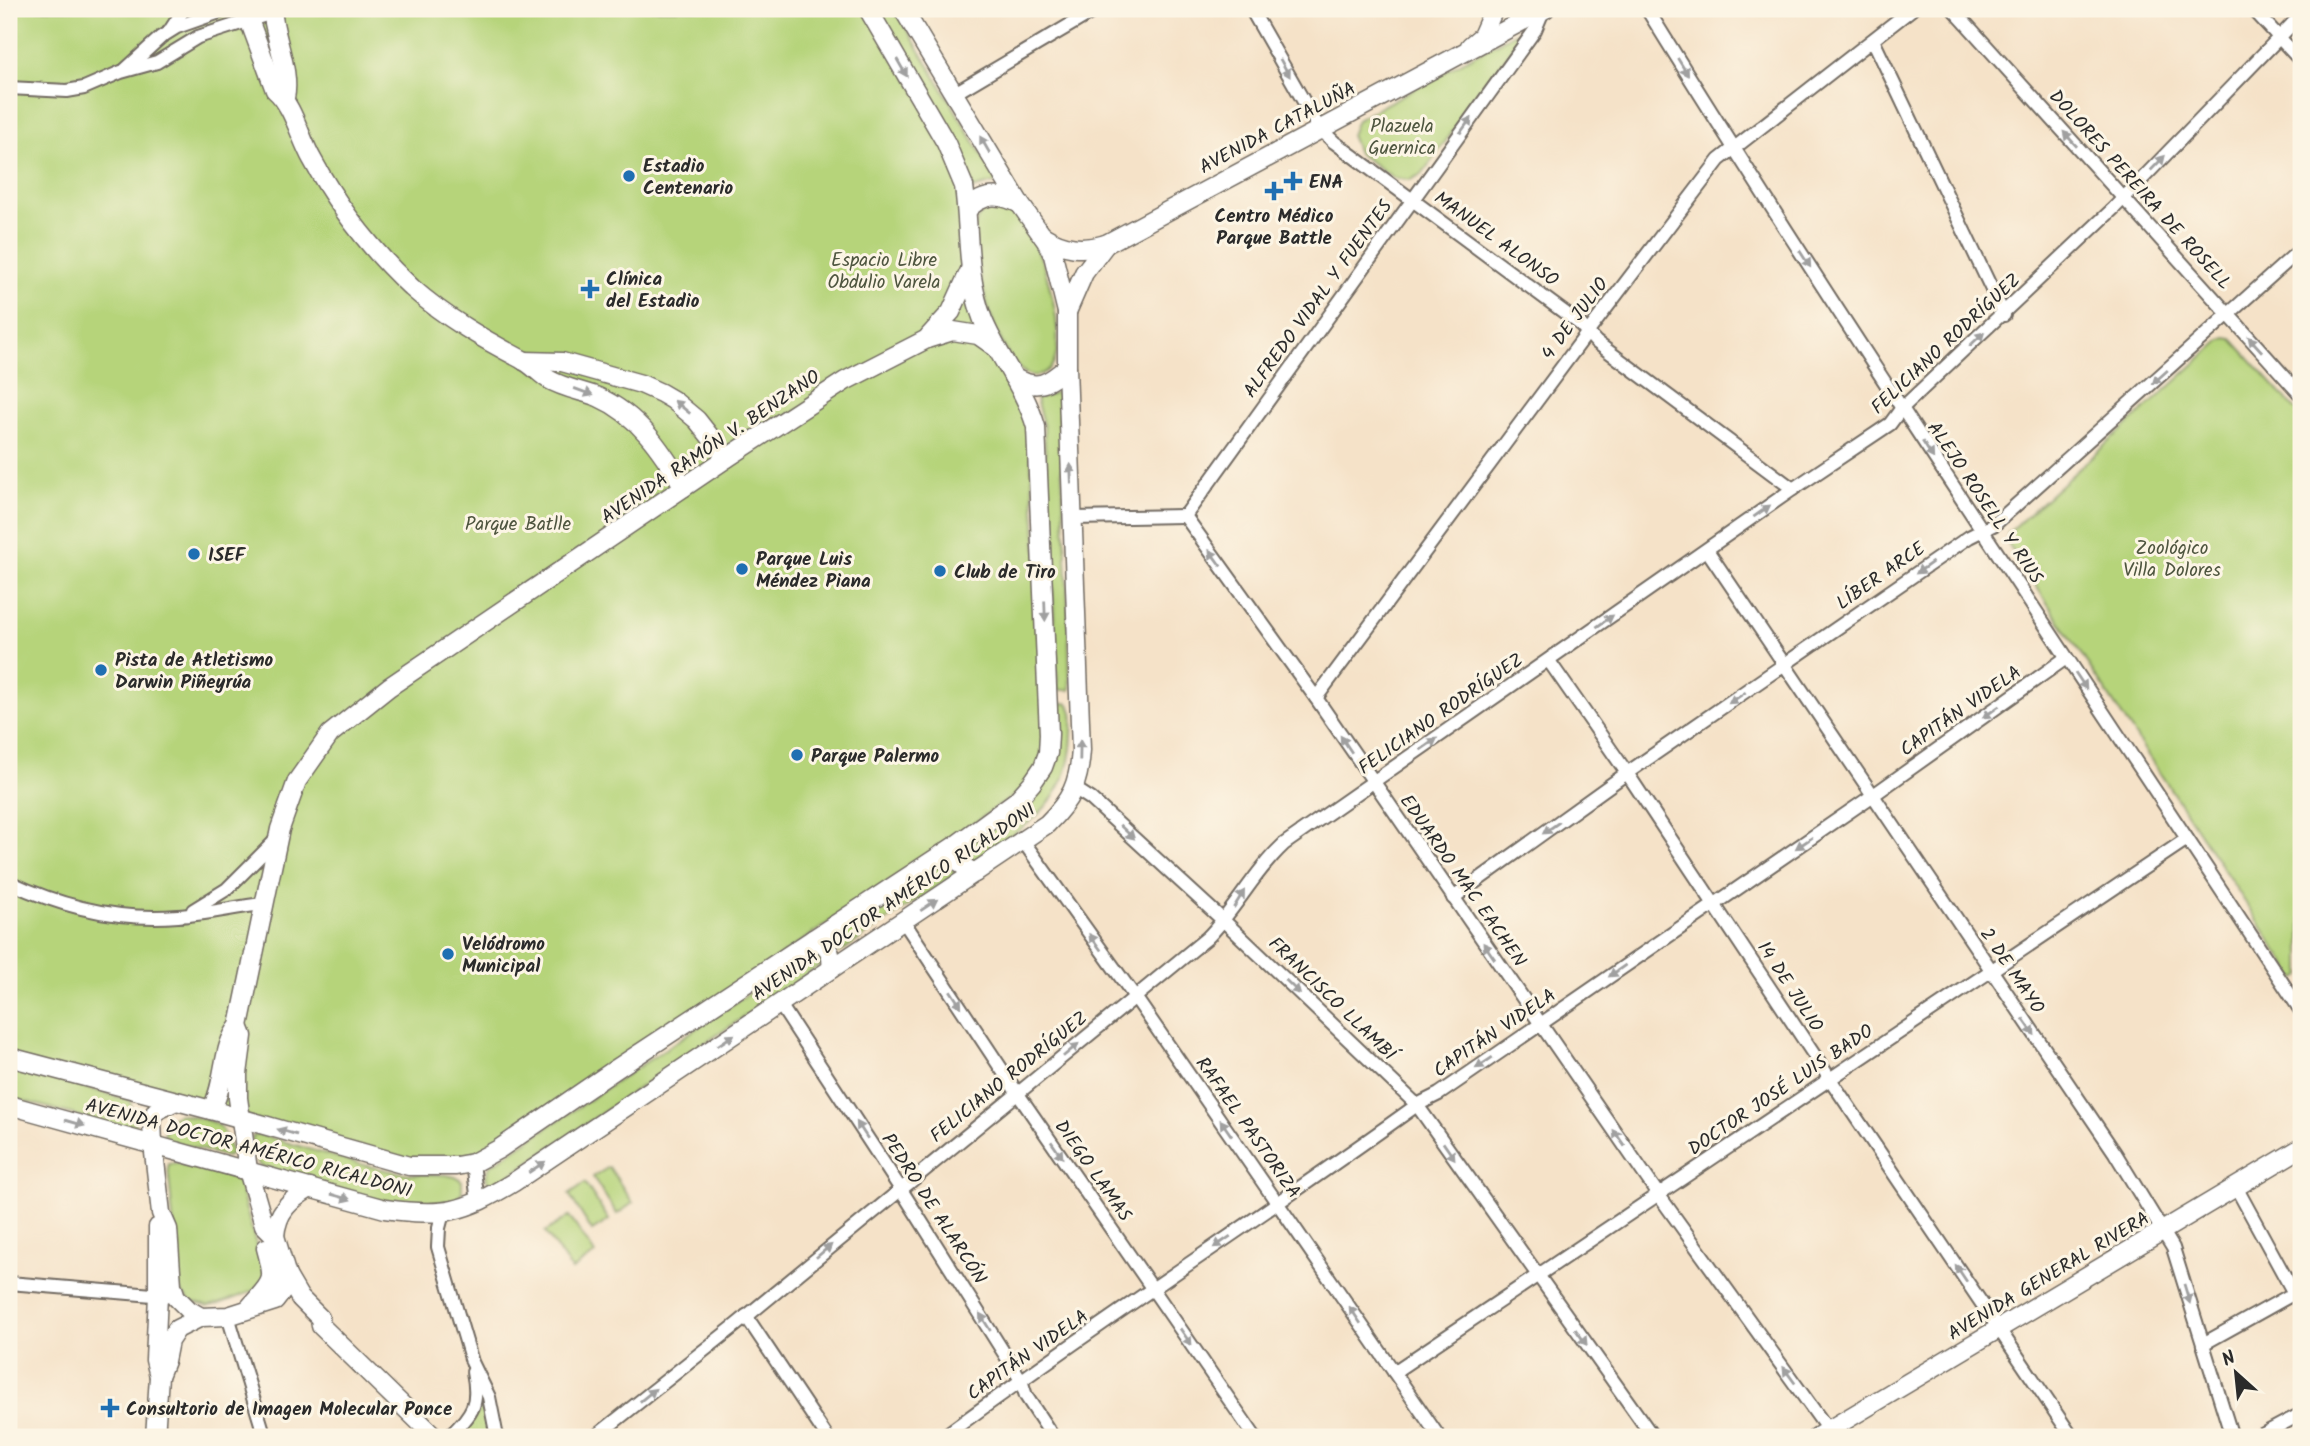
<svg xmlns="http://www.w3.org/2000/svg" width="2310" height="1446" viewBox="0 0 2310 1446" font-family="Kalam,sans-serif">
	<rect width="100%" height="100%" fill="#fcf5e5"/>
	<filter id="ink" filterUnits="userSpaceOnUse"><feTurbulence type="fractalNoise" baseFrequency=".0143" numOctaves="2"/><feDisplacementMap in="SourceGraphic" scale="14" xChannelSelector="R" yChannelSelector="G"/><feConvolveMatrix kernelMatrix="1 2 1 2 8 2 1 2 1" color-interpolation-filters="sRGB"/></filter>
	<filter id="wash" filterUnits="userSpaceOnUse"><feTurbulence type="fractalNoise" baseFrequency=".00686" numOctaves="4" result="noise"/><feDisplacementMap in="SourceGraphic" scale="28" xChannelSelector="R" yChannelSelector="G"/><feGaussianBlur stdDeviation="1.57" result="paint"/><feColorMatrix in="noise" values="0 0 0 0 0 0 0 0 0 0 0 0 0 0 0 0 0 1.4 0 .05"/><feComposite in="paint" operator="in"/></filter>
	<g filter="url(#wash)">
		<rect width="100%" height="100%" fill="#f5e2c8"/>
		<g fill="#b6d47a" stroke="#708052" stroke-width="2">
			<path d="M9 9H868L954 158 970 270 1027 402 1049 734 1032 783 499 1149 441 1167 9 1057Z"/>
			<path d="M876 9H895L998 182 972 189 962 157 953 139Z"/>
			<path d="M1520 30 1521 36 1422 174 1410 180 1394 178 1358 153 1351 135 1357 120Z"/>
			<path d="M993 206C998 206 1004 206 1009 208 1039 226 1069 333 1053 364 1049 371 1043 374 1036 376 1030 375 1025 374 1021 370 997 352 966 248 977 220 980 213 986 209 993 206Z"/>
			<path d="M2226 338 2232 339 2301 416V976L2296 979 2007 542 2008 533 2221 340Z"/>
			<path d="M1058 392 1067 578 1070 690H1058L1044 428 1036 399Z"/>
			<path d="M1067 703C1075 711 1072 724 1072 734 1071 805 1024 827 971 862L964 860V848C997 826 1048 803 1053 758 1056 742 1055 726 1056 710L1060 704Z"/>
			<path d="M949 860 957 873 839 953 830 939Z"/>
			<path d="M814 950 820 951 826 960 822 964 494 1186 488 1183 486 1176 490 1166Z"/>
			<path d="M9 1067 130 1100 136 1130 134 1131 9 1097Z"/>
			<path d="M180 1114C213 1122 224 1118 231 1155L227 1157 164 1139 165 1123 172 1117Z"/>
			<path d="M257 1134C307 1147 358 1167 410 1174 423 1175 454 1172 462 1181V1192L456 1200C438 1202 419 1204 401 1203 357 1200 303 1178 260 1166L256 1160 252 1137Z"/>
			<path d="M177 1163 229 1176 238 1181 265 1276 256 1290 219 1304 208 1306 191 1302 180 1291 168 1167 169 1164Z"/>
			<path d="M609 1167 633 1203 617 1214 593 1177Z"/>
			<path d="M585 1183 609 1220 592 1231 569 1194Z"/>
			<path d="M569 1216 595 1254 572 1270 545 1232Z"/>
			<path d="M481 1385 491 1437H459L481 1409 483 1404Z"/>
		</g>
	</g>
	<g filter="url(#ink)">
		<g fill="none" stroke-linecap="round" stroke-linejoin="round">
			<g stroke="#726b62" stroke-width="16">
				<g id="street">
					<path d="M1251 9 1319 128 1334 142 1580 324 1596 342 1793 489"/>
					<path d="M1647 9C1857 349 2082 678 2301 1011"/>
					<path d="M1953 9 2301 395"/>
					<path d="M2253 9 2301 61"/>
					<path d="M171 29 184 9"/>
					<path d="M1873 40 2004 315"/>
					<path d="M125 70 161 37 177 27 228 9"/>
					<path d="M9 88 67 91 84 88 121 72 157 62 198 37 272 13"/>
					<path d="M955 93 1097 9"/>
					<path d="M1185 516 1316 698 1658 1194 1831 1434"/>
					<path d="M1185 516 1535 30 1543 11"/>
					<path d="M1073 518 1185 516"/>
					<path d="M1707 550 2115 1153 2173 1248 2232 1437"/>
					<path d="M1549 661 1627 773 1830 1079 2072 1437"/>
					<path d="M1316 698 1588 332 1719 160 1912 9"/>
					<path d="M1074 788 1091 799 1224 921 1417 1105 1653 1437"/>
					<path d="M1023 841 1135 997 1439 1437"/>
					<path d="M9 882C62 907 118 921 178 916 207 914 235 907 264 904"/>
					<path d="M1453 898 1627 773 1969 537 1995 524 2301 249"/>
					<path d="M193 910 227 889 277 839"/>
					<path d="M904 922 1018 1094 1255 1437"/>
					<path d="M779 1003 900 1188 1021 1380 1026 1396 1053 1437"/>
					<path d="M473 1163 478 1202"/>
					<path d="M2236 1187 2301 1306"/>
					<path d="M443 1213 439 1228 438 1247 472 1362 489 1397 497 1437"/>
					<path d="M9 1283 165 1296"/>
					<path d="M228 1316 265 1437"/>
					<path d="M746 1316 827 1437"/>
					<path d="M2203 1344 2300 1290"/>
					<path d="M1394 1372 2187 839"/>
					<path d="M449 1437C472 1413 480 1406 473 1372"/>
					<path d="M595 1437 736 1325 1207 938C1236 909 1253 873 1284 844L1793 489 1890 424 1901 409 2114 208 2301 15"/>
					<path d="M943 1437C1098 1322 1261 1218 1417 1105L1439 1094 1872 796 2066 658"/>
					<path d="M2258 1437 2301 1414"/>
				</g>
			</g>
			<g stroke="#726b62" stroke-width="21">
				<g id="secondary">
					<path d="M245 9 275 90C293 105 300 138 312 159 338 207 372 251 412 288 446 318 483 339 523 360 532 365 539 373 548 379 563 388 582 391 598 397 639 415 662 451 684 487"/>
					<path d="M272 9C274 38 291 71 285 98"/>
					<path d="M1470 46 1482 36 1494 9"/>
					<path d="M967 210C983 193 1000 193 1020 204"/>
					<path d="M1043 236C1064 249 1082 251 1106 244L1545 9"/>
					<path d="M1067 312 1084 273 1106 244"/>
					<path d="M929 336 951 312 970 270"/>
					<path d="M524 361 562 362 641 384 661 393 673 400 697 420 727 458"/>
					<path d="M1013 377C1037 391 1048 384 1067 367"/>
					<path d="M956 845C955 862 961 866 975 873"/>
					<path d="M813 939C828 944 833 953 831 969"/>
					<path d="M239 1026 243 1036 238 1074V1098L248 1170 264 1225 275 1236 287 1276 300 1298 320 1318 321 1326 435 1437"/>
					<path d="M9 1057 211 1110 409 1166H456L473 1163 499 1149 616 1069 956 845 1016 801 1032 783 1043 767 1048 753 1049 734 1036 427C1025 388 998 357 983 320 966 276 970 231 964 186L946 143 868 9"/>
					<path d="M176 1101 156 1111 152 1120 153 1144 161 1213 168 1229 172 1285 176 1297 189 1310 201 1317 228 1316 275 1301 285 1288 287 1276"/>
					<path d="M9 1105 385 1209C444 1217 463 1213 514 1182L1047 824C1071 800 1079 784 1081 750L1067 367V312L1053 255 1046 241 1020 204 903 9"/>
					<path d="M211 1110C226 1084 221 1047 239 1026L280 829 297 781 330 734 389 687 727 458 845 381 927 339 953 331 978 335 995 347"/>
					<path d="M158 1227V1295L155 1360 159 1376"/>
					<path d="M275 1236C277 1211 290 1200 310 1188"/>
					<path d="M249 1308C272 1281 276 1284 266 1248"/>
					<path d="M155 1437 159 1376 165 1361 169 1341 177 1329 201 1317"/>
					<path d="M1817 1437 2301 1148"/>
				</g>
			</g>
			<use href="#street" stroke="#fff" stroke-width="12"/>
			<use href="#secondary" stroke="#fff" stroke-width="18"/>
		</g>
		<defs><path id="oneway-solid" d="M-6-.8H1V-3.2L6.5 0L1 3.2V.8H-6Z" transform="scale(1.75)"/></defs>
		<g fill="#a0a0a0">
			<use href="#oneway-solid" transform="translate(1683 67) rotate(58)"/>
			<use href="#oneway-solid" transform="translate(902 68) rotate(60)"/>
			<use href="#oneway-solid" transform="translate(1285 68) rotate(61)"/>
			<use href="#oneway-solid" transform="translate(1466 125) rotate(-54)"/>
			<use href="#oneway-solid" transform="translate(2070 139) rotate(-132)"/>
			<use href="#oneway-solid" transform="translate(985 145) rotate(-120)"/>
			<use href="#oneway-solid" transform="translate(2158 163) rotate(-46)"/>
			<use href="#oneway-solid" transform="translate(1805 259) rotate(57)"/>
			<use href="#oneway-solid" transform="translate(1977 339) rotate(-43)"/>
			<use href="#oneway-solid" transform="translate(2255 344) rotate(-132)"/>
			<use href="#oneway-solid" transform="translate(2160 377) rotate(138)"/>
			<use href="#oneway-solid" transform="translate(584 392) rotate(20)"/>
			<use href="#oneway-solid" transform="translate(682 407) rotate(-141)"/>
			<use href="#oneway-solid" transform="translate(1928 450) rotate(57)"/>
			<use href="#oneway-solid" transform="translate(1071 474) rotate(-92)"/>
			<use href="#oneway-solid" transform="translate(1762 511) rotate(-35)"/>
			<use href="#oneway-solid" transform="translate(1215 558) rotate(-126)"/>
			<use href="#oneway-solid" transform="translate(1924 568) rotate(145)"/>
			<use href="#oneway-solid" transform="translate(1045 611) rotate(88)"/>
			<use href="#oneway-solid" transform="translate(1605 621) rotate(-35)"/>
			<use href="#oneway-solid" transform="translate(2081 681) rotate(56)"/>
			<use href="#oneway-solid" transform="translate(1737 698) rotate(146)"/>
			<use href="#oneway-solid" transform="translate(1991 712) rotate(145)"/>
			<use href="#oneway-solid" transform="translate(1346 744) rotate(-124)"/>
			<use href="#oneway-solid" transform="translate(1429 744) rotate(-35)"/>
			<use href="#oneway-solid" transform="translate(1080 750) rotate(-89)"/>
			<use href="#oneway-solid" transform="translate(1551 828) rotate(145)"/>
			<use href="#oneway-solid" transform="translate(1127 832) rotate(43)"/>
			<use href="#oneway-solid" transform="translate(1804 843) rotate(146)"/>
			<use href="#oneway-solid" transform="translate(1239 899) rotate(-58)"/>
			<use href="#oneway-solid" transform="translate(929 905) rotate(-34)"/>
			<use href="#oneway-solid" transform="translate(1095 942) rotate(-126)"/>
			<use href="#oneway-solid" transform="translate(1489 951) rotate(-125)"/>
			<use href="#oneway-solid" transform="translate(1617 971) rotate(145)"/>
			<use href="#oneway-solid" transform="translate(1293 987) rotate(44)"/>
			<use href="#oneway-solid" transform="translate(956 999) rotate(57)"/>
			<use href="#oneway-solid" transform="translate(2029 1027) rotate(55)"/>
			<use href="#oneway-solid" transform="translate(726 1040) rotate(-34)"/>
			<use href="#oneway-solid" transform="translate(1071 1050) rotate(-40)"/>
			<use href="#oneway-solid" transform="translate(1484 1063) rotate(146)"/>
			<use href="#oneway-solid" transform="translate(75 1123) rotate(16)"/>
			<use href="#oneway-solid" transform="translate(1226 1128) rotate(-125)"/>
			<use href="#oneway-solid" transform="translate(862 1130) rotate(-123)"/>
			<use href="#oneway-solid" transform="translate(287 1132) rotate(-164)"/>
			<use href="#oneway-solid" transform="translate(1619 1138) rotate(-125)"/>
			<use href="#oneway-solid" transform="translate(1057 1150) rotate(55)"/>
			<use href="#oneway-solid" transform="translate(1449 1151) rotate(55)"/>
			<use href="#oneway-solid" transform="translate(537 1167) rotate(-34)"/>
			<use href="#oneway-solid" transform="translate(341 1197) rotate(16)"/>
			<use href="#oneway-solid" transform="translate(1222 1242) rotate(146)"/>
			<use href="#oneway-solid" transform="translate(824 1251) rotate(-40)"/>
			<use href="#oneway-solid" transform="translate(1961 1273) rotate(-124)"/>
			<use href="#oneway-solid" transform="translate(2187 1294) rotate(73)"/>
			<use href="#oneway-solid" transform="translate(1355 1315) rotate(-124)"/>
			<use href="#oneway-solid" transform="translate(985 1322) rotate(-122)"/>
			<use href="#oneway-solid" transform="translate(1186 1337) rotate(55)"/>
			<use href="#oneway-solid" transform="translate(1581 1337) rotate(54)"/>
			<use href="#oneway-solid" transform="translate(1789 1375) rotate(-126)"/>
			<use href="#oneway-solid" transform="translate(648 1395) rotate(-39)"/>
		</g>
	</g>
	<g fill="#1f6fb2" stroke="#fcf5e5" stroke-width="2.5">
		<circle cx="629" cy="176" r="7"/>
		<path d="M1289.5 170.5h7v7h7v7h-7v7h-7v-7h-7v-7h7z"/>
		<path d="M1270.5 180.5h7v7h7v7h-7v7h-7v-7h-7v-7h7z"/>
		<path d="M586.5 278.5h7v7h7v7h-7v7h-7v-7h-7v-7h7z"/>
		<circle cx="194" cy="554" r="7"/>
		<circle cx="742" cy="569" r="7"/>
		<circle cx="940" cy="571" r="7"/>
		<circle cx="101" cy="670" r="7"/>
		<circle cx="797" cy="755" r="7"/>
		<circle cx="448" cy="954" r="7"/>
		<path d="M106.5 1397.5h7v7h7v7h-7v7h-7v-7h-7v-7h7z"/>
	</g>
	<g text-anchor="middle" stroke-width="6" stroke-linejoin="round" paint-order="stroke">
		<g font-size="19" fill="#4e553f" stroke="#fcf5e5">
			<text x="1402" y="132">Plazuela<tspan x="1402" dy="22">Guernica</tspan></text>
			<text x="884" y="266">Espacio Libre<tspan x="884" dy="22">Obdulio Varela</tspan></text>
			<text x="518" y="530">Parque Batlle</text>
			<text x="2172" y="554">Zoológico<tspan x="2172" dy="22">Villa Dolores</tspan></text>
		</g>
		<g font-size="19" fill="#2b2b2b" stroke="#fcf5e5">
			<text transform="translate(1277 127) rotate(-28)" y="7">AVENIDA CATALUÑA</text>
			<text transform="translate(2141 189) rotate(48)" y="7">DOLORES PEREIRA DE ROSELL</text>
			<text transform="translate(1497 238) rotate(36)" y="7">MANUEL ALONSO</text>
			<text transform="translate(1317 298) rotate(-54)" y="7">ALFREDO VIDAL Y FUENTES</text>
			<text transform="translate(1574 318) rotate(-53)" y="7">4 DE JULIO</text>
			<text transform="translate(1945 343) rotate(-43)" y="7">FELICIANO RODRÍGUEZ</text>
			<text transform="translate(710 446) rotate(-34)" y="7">AVENIDA RAMÓN V. BENZANO</text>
			<text transform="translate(1986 502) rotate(56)" y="7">ALEJO ROSELL Y RIUS</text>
			<text transform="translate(1880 575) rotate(-35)" y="7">LÍBER ARCE</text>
			<text transform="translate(1960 710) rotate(-35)" y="7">CAPITÁN VIDELA</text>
			<text transform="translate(1440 713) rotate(-35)" y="7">FELICIANO RODRÍGUEZ</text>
			<text transform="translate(1464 880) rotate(55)" y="7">EDUARDO MAC EACHEN</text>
			<text transform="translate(893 901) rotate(-34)" y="7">AVENIDA DOCTOR AMÉRICO RICALDONI</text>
			<text transform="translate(2013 970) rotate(56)" y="7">2 DE MAYO</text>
			<text transform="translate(1791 986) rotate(57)" y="7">14 DE JULIO</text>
			<text transform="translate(1333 998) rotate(44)" y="7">FRANCISCO LLAMBÍ</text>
			<text transform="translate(1494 1032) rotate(-34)" y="7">CAPITÁN VIDELA</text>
			<text transform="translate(1008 1076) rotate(-39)" y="7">FELICIANO RODRÍGUEZ</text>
			<text transform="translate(1780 1089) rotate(-34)" y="7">DOCTOR JOSÉ LUIS BADO</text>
			<text transform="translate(1249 1127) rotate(55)" y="7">RAFAEL PASTORIZA</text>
			<text transform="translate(249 1147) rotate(15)" y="7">AVENIDA DOCTOR AMÉRICO RICALDONI</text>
			<text transform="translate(1094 1170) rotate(55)" y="7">DIEGO LAMAS</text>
			<text transform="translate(935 1208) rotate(57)" y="7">PEDRO DE ALARCÓN</text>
			<text transform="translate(2048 1275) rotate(-31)" y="7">AVENIDA GENERAL RIVERA</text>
			<text transform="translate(1027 1354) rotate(-35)" y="7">CAPITÁN VIDELA</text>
		</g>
		<g font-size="19" font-weight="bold" fill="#2b2b2b" stroke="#fcf5e5" text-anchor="start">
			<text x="643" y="172">Estadio<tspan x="643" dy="22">Centenario</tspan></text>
			<text x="1309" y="188">ENA</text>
			<text x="1274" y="222" text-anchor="middle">Centro Médico<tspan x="1274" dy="22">Parque Battle</tspan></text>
			<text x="606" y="285">Clínica<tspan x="606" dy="22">del Estadio</tspan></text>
			<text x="208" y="561">ISEF</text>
			<text x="756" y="565">Parque Luis<tspan x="756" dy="22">Méndez Piana</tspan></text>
			<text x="954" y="578">Club de Tiro</text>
			<text x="115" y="666">Pista de Atletismo<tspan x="115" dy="22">Darwin Piñeyrúa</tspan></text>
			<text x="811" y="762">Parque Palermo</text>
			<text x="462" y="950">Velódromo<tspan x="462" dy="22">Municipal</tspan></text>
			<text x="126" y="1415">Consultorio de Imagen Molecular Ponce</text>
		</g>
	</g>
	<rect width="2310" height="1446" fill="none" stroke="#fcf5e5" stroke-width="35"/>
	<g transform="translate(2236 1373) rotate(333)" stroke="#fcf5e5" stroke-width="5" paint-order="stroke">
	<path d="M0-5L12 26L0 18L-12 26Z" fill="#2b2b2b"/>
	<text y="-10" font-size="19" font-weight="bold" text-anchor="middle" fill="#2b2b2b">N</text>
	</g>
</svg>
